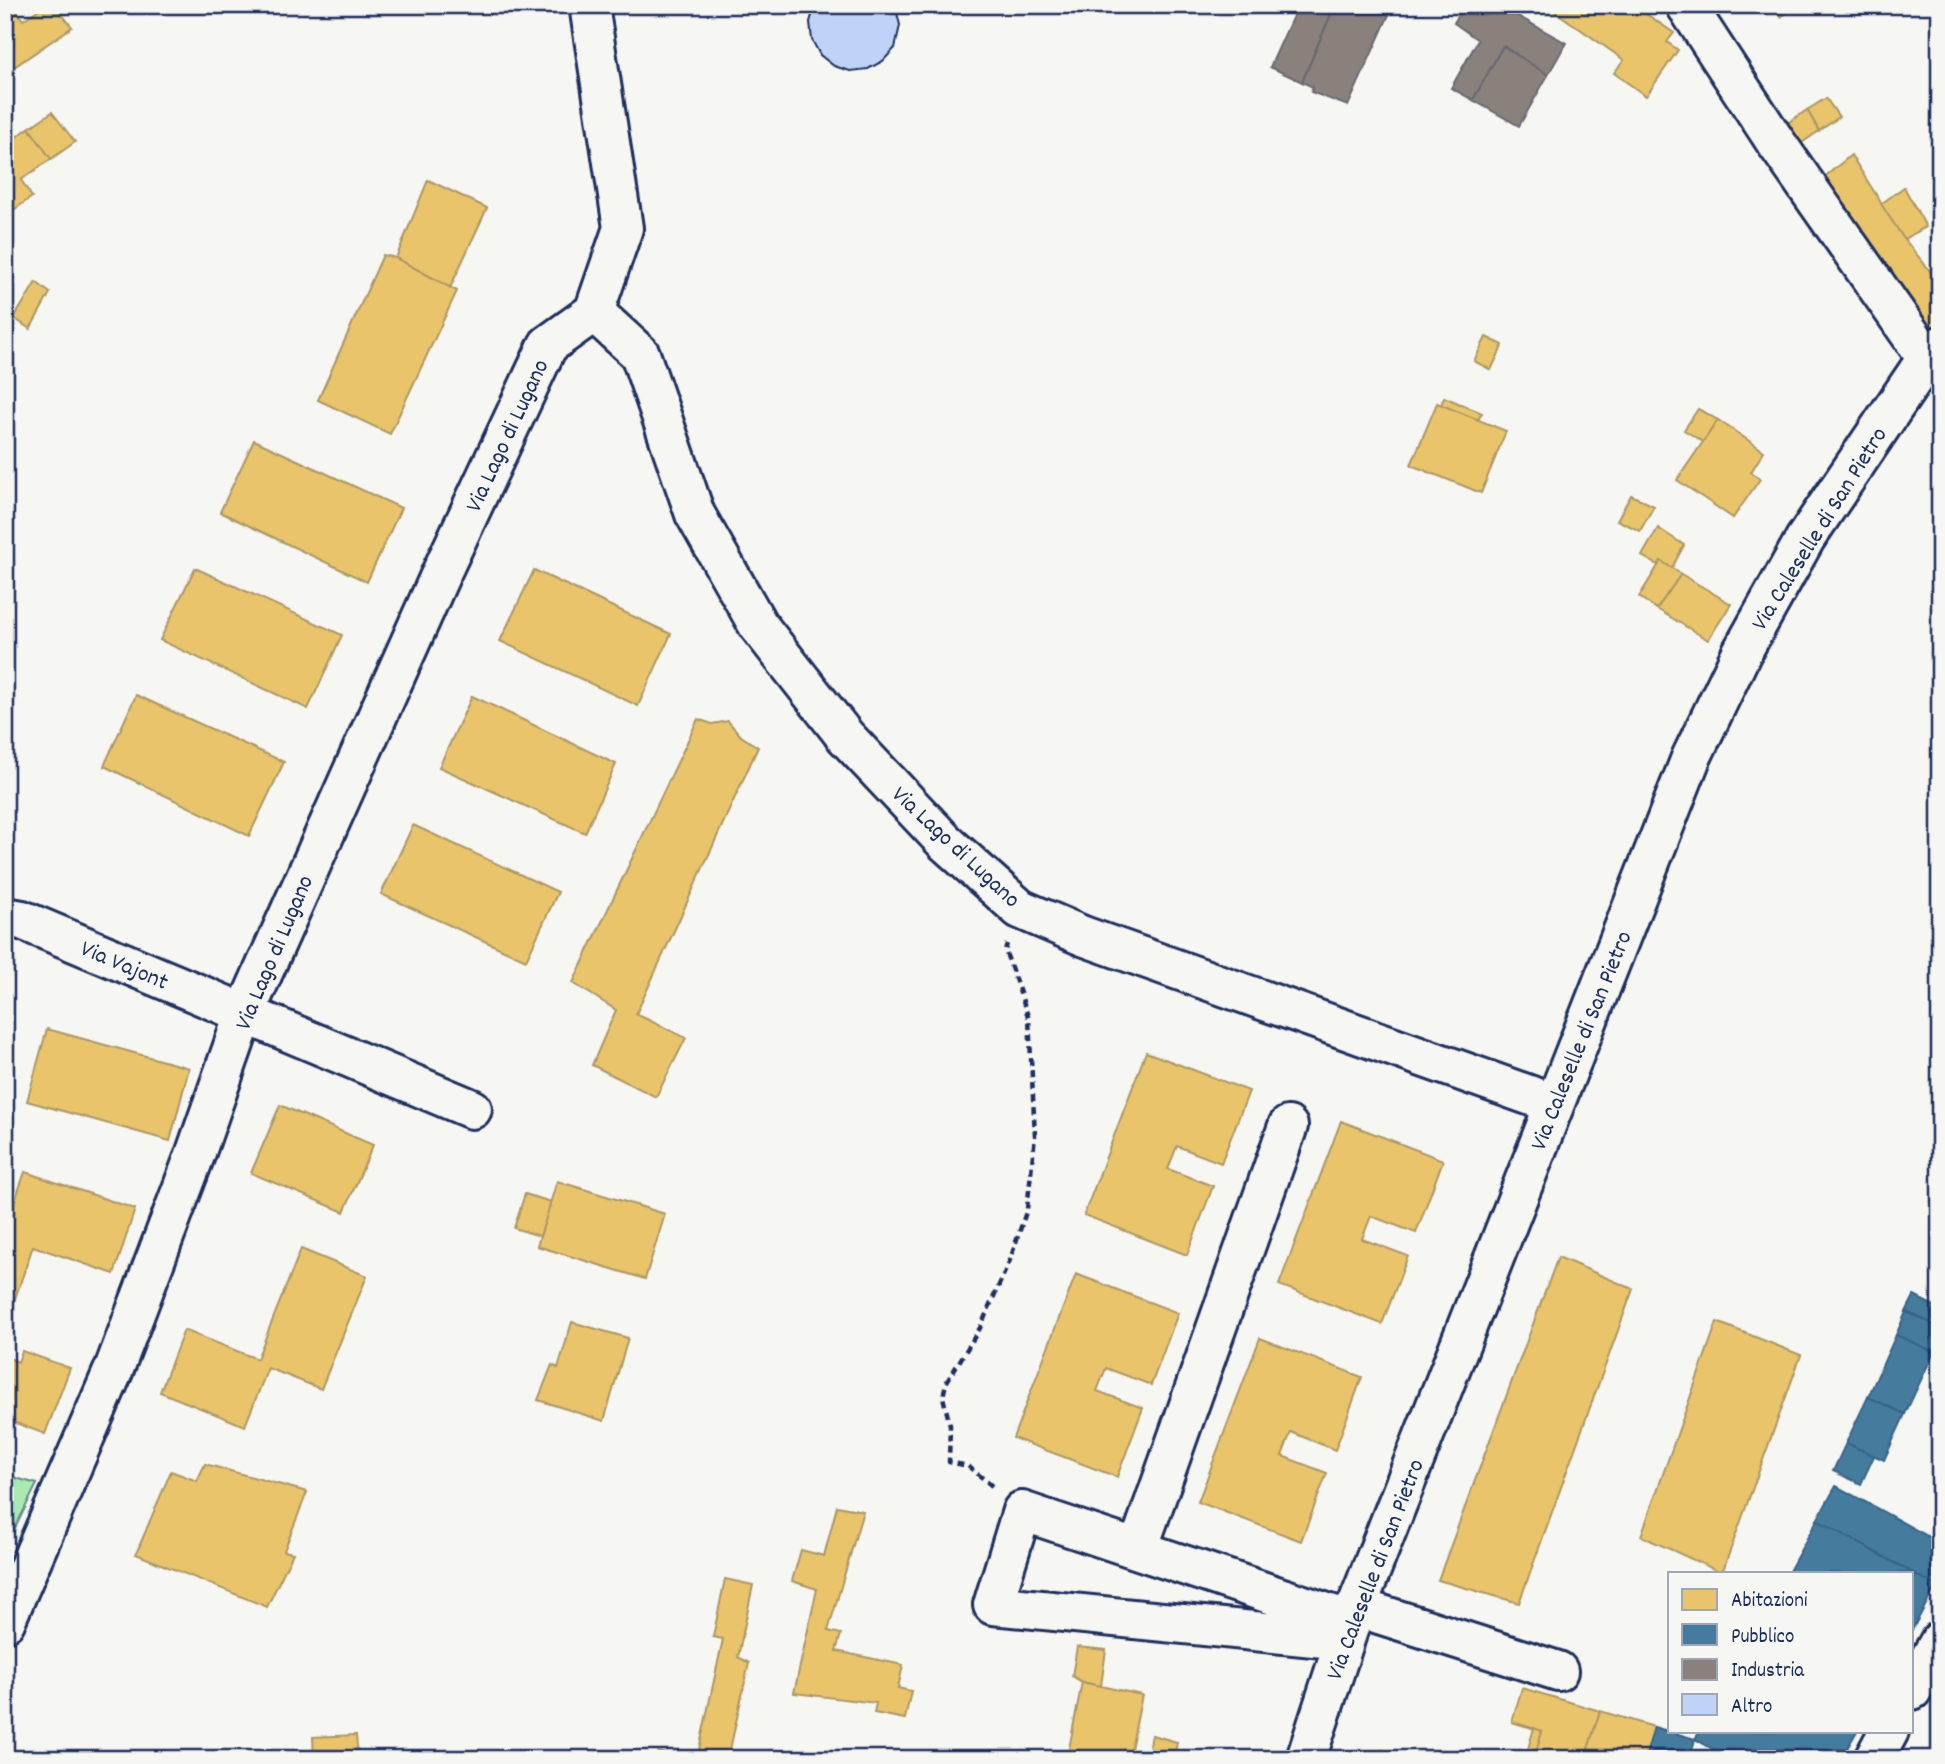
<svg xmlns="http://www.w3.org/2000/svg" width="1945" height="1764" viewBox="0 0 1945 1764" font-family="Dekko,sans-serif">
	<rect width="100%" height="100%" fill="#f6f6f2"/>
	<filter id="ink" filterUnits="userSpaceOnUse"><feTurbulence type="fractalNoise" baseFrequency=".0143" numOctaves="2"/><feDisplacementMap in="SourceGraphic" scale="14" xChannelSelector="R" yChannelSelector="G"/><feConvolveMatrix kernelMatrix="1 2 1 2 8 2 1 2 1" color-interpolation-filters="sRGB"/></filter>
	<g filter="url(#ink)">
		<path fill="#aaeab2" stroke="#628c88" stroke-width="2" d="M5 1475 37 1484 5 1548Z"/>
		<g fill="#e9c46a" stroke="#ab9766" stroke-width="2">
			<path d="M5 5H12L23 20 45 5H55L72 27 14 67 5 54Z"/>
			<path d="M1546 5H1633L1674 33 1667 42 1678 50 1646 96 1614 73 1624 60Z"/>
			<path d="M1773 5H1797L1781 17Z"/>
			<path d="M1826 98 1839 117 1819 131 1807 110Z"/>
			<path d="M1807 110 1819 131 1800 144 1786 124Z"/>
			<path d="M52 112 75 142 51 159 29 128Z"/>
			<path d="M29 128 51 159 21 180 32 197 5 216V145Z"/>
			<path d="M1851 155 1904 239 1940 283V336L1935 340 1821 180Z"/>
			<path d="M428 180 487 208 450 288 396 258Z"/>
			<path d="M1904 187 1926 227 1904 239 1881 204Z"/>
			<path d="M383 255 396 258 457 291 390 434 318 400Z"/>
			<path d="M36 282 50 293 30 329 14 318Z"/>
			<path d="M1486 337 1503 345 1491 370 1474 361Z"/>
			<path d="M1444 397 1482 413 1478 420 1441 405Z"/>
			<path d="M1437 403 1506 431 1481 493 1411 465Z"/>
			<path d="M1698 409 1718 420 1703 442 1684 430Z"/>
			<path d="M1718 420 1764 451 1751 472 1760 479 1733 518 1677 480Z"/>
			<path d="M254 440 401 508 367 582 220 512Z"/>
			<path d="M1631 495 1654 506 1640 531 1617 520Z"/>
			<path d="M1658 528 1684 545 1672 568 1661 561 1658 565 1642 556Z"/>
			<path d="M1661 561 1681 574 1657 609 1639 597Z"/>
			<path d="M195 568 342 635 308 709 160 640Z"/>
			<path d="M534 570 671 634 638 706 500 641Z"/>
			<path d="M1681 574 1731 604 1708 640 1657 609Z"/>
			<path d="M136 695 284 762 249 836 104 766Z"/>
			<path d="M472 696 616 764 585 833 439 767Z"/>
			<path d="M698 719 712 724 728 721 741 736 758 747 636 1014 686 1038 656 1097 592 1065 616 1010 573 983Z"/>
			<path d="M413 825 558 892 526 960 381 894Z"/>
			<path d="M47 1029 189 1068 170 1141 27 1101Z"/>
			<path d="M1146 1052 1249 1091 1221 1163 1177 1146 1168 1169 1213 1186 1187 1255 1084 1215Z"/>
			<path d="M280 1105 373 1145 344 1212 251 1173Z"/>
			<path d="M1341 1121 1443 1160 1416 1233 1371 1216 1362 1239 1408 1256 1382 1324 1279 1285Z"/>
			<path d="M25 1172 135 1209 114 1274 33 1246 5 1328V1229Z"/>
			<path d="M557 1181 665 1214 645 1279 537 1246Z"/>
			<path d="M525 1194 551 1202 540 1236 514 1228Z"/>
			<path d="M301 1249 367 1276 321 1389 268 1368 245 1426 160 1392 184 1330 257 1359Z"/>
			<path d="M1558 1257 1633 1289 1519 1603 1438 1580Z"/>
			<path d="M1076 1274 1178 1313 1151 1385 1106 1368 1097 1391 1143 1408 1117 1477 1013 1438Z"/>
			<path d="M572 1322 628 1338 604 1421 538 1400 552 1365 558 1368Z"/>
			<path d="M1717 1322 1801 1355 1722 1573 1641 1536Z"/>
			<path d="M1260 1338 1362 1377 1335 1450 1291 1432 1282 1456 1327 1473 1301 1541 1198 1502Z"/>
			<path d="M22 1351 70 1368 45 1434 5 1419V1356L18 1362Z"/>
			<path d="M205 1464 307 1492 284 1551 293 1553 267 1607 136 1554 171 1471 197 1481Z"/>
			<path d="M837 1506 863 1511 828 1631 841 1634 836 1651 903 1665 898 1688 911 1691 905 1719 874 1713 876 1703 794 1693 817 1589 792 1581 801 1550 824 1556Z"/>
			<path d="M725 1579 753 1585 738 1657 749 1663 728 1759H697L723 1639 713 1637Z"/>
			<path d="M1077 1647 1106 1650 1101 1686 1082 1682 1072 1676Z"/>
			<path d="M1082 1682 1142 1695 1129 1759H1067Z"/>
			<path d="M1522 1688 1600 1711 1585 1759H1534L1542 1731 1512 1722Z"/>
			<path d="M1600 1711 1654 1727 1645 1759H1585Z"/>
			<path d="M1534 1728 1542 1731 1534 1759H1525Z"/>
			<path d="M356 1735 358 1757 314 1759 313 1737Z"/>
			<path d="M1152 1735 1177 1742 1174 1759H1147Z"/>
			<path d="M1381 1750 1432 1759H1352L1353 1754 1379 1758Z"/>
			<path d="M658 1752 695 1759H656Z"/>
		</g>
		<g fill="#457b9d" stroke="#38648a" stroke-width="2">
			<path d="M1914 1296 1938 1308 1931 1323 1906 1312Z"/>
			<path d="M1906 1312 1940 1327V1339L1934 1352 1896 1335Z"/>
			<path d="M1896 1335 1934 1352 1905 1414 1868 1397Z"/>
			<path d="M1868 1397 1905 1414 1884 1460 1846 1443Z"/>
			<path d="M1846 1443 1874 1456 1861 1484 1833 1471Z"/>
			<path d="M1836 1486 1940 1543V1588L1817 1520Z"/>
			<path d="M1817 1520 1936 1586 1912 1630V1573H1788Z"/>
			<path d="M1654 1727 1695 1739 1690 1759H1645Z"/>
			<path d="M1700 1731H1857L1841 1759H1730L1695 1739Z"/>
		</g>
		<g fill="#8a817c" stroke="#696873" stroke-width="2">
			<path d="M1298 5H1335L1302 82 1270 67Z"/>
			<path d="M1335 5H1386L1392 8 1348 106 1311 92 1313 87 1302 82Z"/>
			<path d="M1464 5H1479L1494 13 1498 5 1566 43 1548 75 1503 46 1473 100 1451 88 1478 40 1454 23Z"/>
			<path d="M1503 46 1548 75 1519 126 1473 100Z"/>
		</g>
		<path fill="#bfd3f8" stroke="#1b2f5e" stroke-width="2" d="M815 5H895L900 25 895 48 883 61 868 69 850 71 834 66 820 55 812 40 810 22Z"/>
		<g fill="none" stroke-linecap="round" stroke-linejoin="round">
			<g stroke="#1b2f5e" stroke-width="44">
				<g id="minor">
					<path d="M1686 5 1775 141 1927 358"/>
					<path d="M594 312 640 354 695 514 758 625 845 736 945 842 1020 909 1083 936 1554 1104"/>
					<path d="M5 917 22 920 472 1109"/>
					<path d="M1138 1549 1288 1126"/>
					<path d="M1357 1607 1558 1671"/>
					<path d="M5 1622 114 1369 195 1155 244 1015 443 569 548 345 594 312 623 228 589 5"/>
					<path d="M1344 1640 993 1605 1022 1511 1351 1621"/>
					<path d="M1912 1690 1940 1641"/>
					<path d="M1306 1759 1351 1621 1691 758 1742 652 1805 539 1927 358 1940 346"/>
					<path d="M1874 1759 1889 1731"/>
				</g>
			</g>
			<path stroke="#1b2f5e" stroke-width="4.5" stroke-dasharray="7 5" stroke-linecap="butt" d="M992 1486 968 1466 949 1462 950 1425 943 1397 946 1383 980 1328 1010 1260 1027 1209 1035 1136 1029 1019 1005 950 1007 944"/>
			<use href="#minor" stroke="#f6f6f2" stroke-width="38"/>
		</g>
	</g>
	<g text-anchor="middle" stroke-width="7" stroke-linejoin="round" paint-order="stroke">
		<g font-size="24" fill="#1b2f5e" stroke="#f6f6f2">
			<text transform="translate(506 435) rotate(-65)" y="8">Via Lago di Lugano</text>
			<text transform="translate(1818 528) rotate(-58)" y="8">Via Caleselle di San Pietro</text>
			<text transform="translate(957 846) rotate(43)" y="8">Via Lago di Lugano</text>
			<text transform="translate(273 952) rotate(-67)" y="8">Via Lago di Lugano</text>
			<text transform="translate(125 964) rotate(23)" y="8">Via Vajont</text>
			<text transform="translate(1580 1040) rotate(-68)" y="8">Via Caleselle di San Pietro</text>
			<text transform="translate(1374 1569) rotate(-69)" y="8">Via Caleselle di San Pietro</text>
		</g>
	</g>
	<rect width="1945" height="1764" fill="none" stroke="#f6f6f2" stroke-width="28"/>
	<rect x="14" y="14" width="1917" height="1736" fill="none" stroke="#1b2f5e" stroke-width="2.5" filter="url(#ink)"/>
	<rect x="1668" y="1572" width="245" height="161" fill="#f6f6f2" stroke="#9ea6b7" stroke-width="2"/>
	<rect x="1682" y="1589" width="35" height="21" fill="#e9c46a" stroke="#9ea6b7" stroke-width="2"/>
	<text x="1731" y="1606" font-size="21" fill="#1b2f5e">Abitazioni</text>
	<rect x="1682" y="1624" width="35" height="21" fill="#457b9d" stroke="#9ea6b7" stroke-width="2"/>
	<text x="1731" y="1642" font-size="21" fill="#1b2f5e">Pubblico</text>
	<rect x="1682" y="1659" width="35" height="21" fill="#8a817c" stroke="#9ea6b7" stroke-width="2"/>
	<text x="1731" y="1676" font-size="21" fill="#1b2f5e">Industria</text>
	<rect x="1682" y="1694" width="35" height="21" fill="#bfd3f8" stroke="#9ea6b7" stroke-width="2"/>
	<text x="1731" y="1712" font-size="21" fill="#1b2f5e">Altro</text>
</svg>
